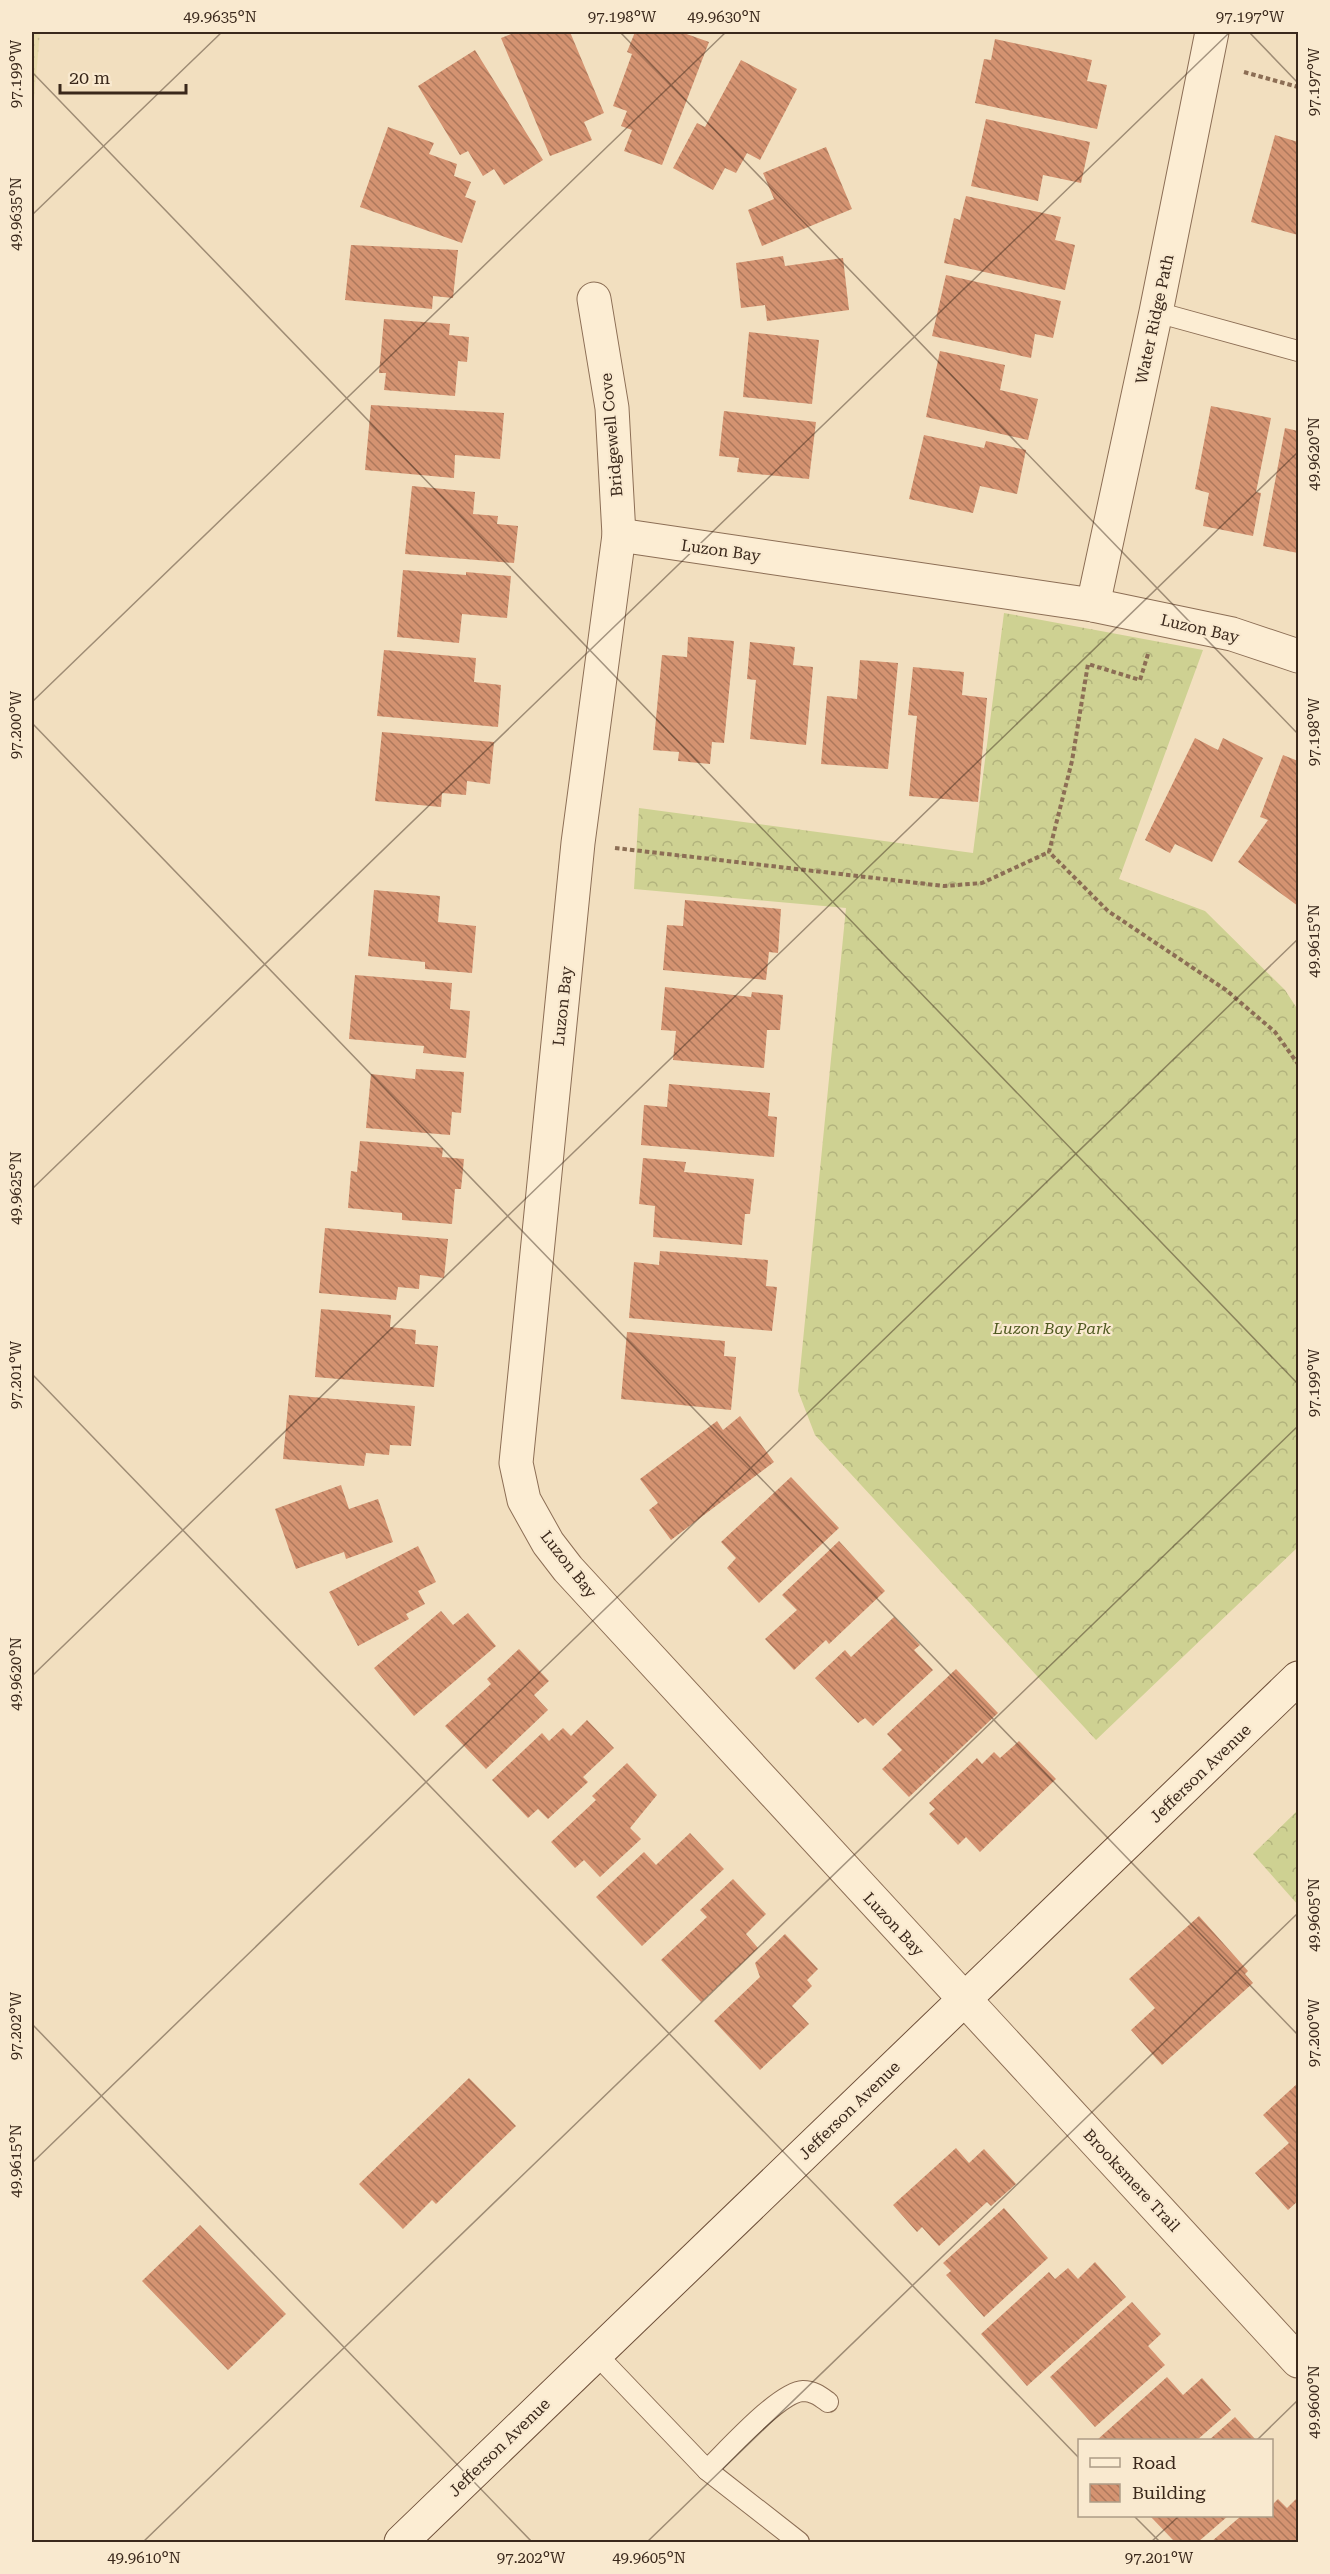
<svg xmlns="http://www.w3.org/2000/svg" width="1330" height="2574" viewBox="0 0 1330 2574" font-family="'Roboto Serif',serif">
	<defs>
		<pattern id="farmland-dots" width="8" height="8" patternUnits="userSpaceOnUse" patternTransform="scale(1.5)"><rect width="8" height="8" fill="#e8daab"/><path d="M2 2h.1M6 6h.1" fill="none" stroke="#c8bb93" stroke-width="1.8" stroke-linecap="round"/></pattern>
		<pattern id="forest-crowns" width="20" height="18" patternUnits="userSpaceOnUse" patternTransform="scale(1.5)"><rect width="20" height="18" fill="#ced192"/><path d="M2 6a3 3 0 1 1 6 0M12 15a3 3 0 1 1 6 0" fill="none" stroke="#b2b37d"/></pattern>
		<pattern id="building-back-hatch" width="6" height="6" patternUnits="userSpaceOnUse" patternTransform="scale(1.5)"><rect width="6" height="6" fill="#d49371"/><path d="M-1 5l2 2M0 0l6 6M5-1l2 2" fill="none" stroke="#ad785c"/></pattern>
	</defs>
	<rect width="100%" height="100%" fill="#f2dfbf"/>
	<path fill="url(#farmland-dots)" d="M32 32H40L32 121Z"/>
	<g fill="url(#forest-crowns)">
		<path d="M1004 613 1203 650 1119 879 1205 911 1285 990 1298 1010V1547L1096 1740 815 1435 798 1391 846 908 634 889 639 808 973 853Z"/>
		<path d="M1298 1810V1905L1253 1854Z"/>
	</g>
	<g fill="url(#building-back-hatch)">
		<path d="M516 32H570L604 113 584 122 592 140 550 156 501 38Z"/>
		<path d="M635 32H681L709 42 662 165 624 151 632 130 621 126 627 111 613 106 632 54 627 52Z"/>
		<path d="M995 39 1092 60 1087 81 1107 85 1097 129 975 103 984 59 991 60Z"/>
		<path d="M475 50 543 160 504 185 494 169 483 176 468 151 460 155 418 86Z"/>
		<path d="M741 60 797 89 760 160 747 153 736 173 725 168 713 190 673 168 697 123 705 127Z"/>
		<path d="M986 119 1090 142 1081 183 1043 175 1038 201 971 186Z"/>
		<path d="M388 127 434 143 429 154 457 164 454 176 471 182 465 197 476 201 462 243 360 207Z"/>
		<path d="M1275 135 1298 142V235L1251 222Z"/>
		<path d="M826 147 852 209 762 246 748 210 774 199 763 173Z"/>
		<path d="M966 196 1061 217 1055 240 1075 245 1065 290 944 263 954 218 960 220Z"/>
		<path d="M351 245 458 250 453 298 433 296 432 309 345 300Z"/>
		<path d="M783 256 785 266 843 258 849 310 767 321 765 305 741 308 736 263Z"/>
		<path d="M946 275 1061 301 1053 338 1035 334 1031 358 932 336Z"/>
		<path d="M384 319 450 324 449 335 469 337 467 362 458 361 455 396 384 390 386 373H379Z"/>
		<path d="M749 332 819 340 812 404 743 397Z"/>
		<path d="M940 351 1005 365 1000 390 1038 399 1028 440 926 417Z"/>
		<path d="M371 405 504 413 500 459 455 455 454 478 365 470Z"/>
		<path d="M1211 406 1271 418 1256 492 1261 493 1253 536 1203 526 1209 493 1195 489Z"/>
		<path d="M724 411 816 422 809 479 737 472 739 458 719 456Z"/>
		<path d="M1285 428 1298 431V553L1263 546Z"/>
		<path d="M924 435 984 448 986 441 1026 450 1017 494 980 486 973 513 909 499Z"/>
		<path d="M412 486 475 492 473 514 498 516 497 524 518 526 514 563 405 554Z"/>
		<path d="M403 570 466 575V572L511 576 507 618 462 614 459 643 397 637Z"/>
		<path d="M688 637 734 641 724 743 712 742 710 764 678 761 679 752 653 750 662 655 687 657Z"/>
		<path d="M750 642 795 647 793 665 813 667 806 745 750 739 756 680 747 679Z"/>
		<path d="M384 650 476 658 474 682 501 685 498 727 377 716Z"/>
		<path d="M860 660 898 663 888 769 821 764 827 696 857 699Z"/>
		<path d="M913 667 964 672 962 695 987 698 978 802 909 796 917 716 908 715Z"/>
		<path d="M382 732 494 742 490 784 467 781 466 795 442 793 441 807 375 801Z"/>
		<path d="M1195 738 1218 750 1223 738 1263 758 1212 862 1175 844 1170 853 1145 840Z"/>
		<path d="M1283 755 1298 761V906L1238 862 1268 820 1260 817Z"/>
		<path d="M374 890 440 896 438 922 476 926 472 973 425 969V962L368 956Z"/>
		<path d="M685 900 781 909 778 953 769 952 766 980 663 970 667 925 683 926Z"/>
		<path d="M355 975 452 983 450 1009 470 1011 466 1058 423 1053 424 1046 349 1039Z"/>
		<path d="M665 987 751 997 752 992 783 995 780 1030H767L764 1068 673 1060 676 1031 661 1030Z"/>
		<path d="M416 1069 464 1072 461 1113 452 1112 450 1135 366 1128 371 1074 415 1079Z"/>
		<path d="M669 1084 770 1093 768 1116 777 1117 774 1157 641 1145 644 1105 667 1107Z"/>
		<path d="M360 1141 443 1148 442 1157 464 1159 461 1189H455L452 1224 402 1220V1213L348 1208 351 1171 357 1172Z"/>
		<path d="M643 1158 686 1162 684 1172 754 1179 750 1214H745L742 1245 653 1237 655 1206 639 1204Z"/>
		<path d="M325 1228 448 1239 444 1278 420 1275 419 1289 398 1287 396 1300 319 1293Z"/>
		<path d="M660 1251 768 1260 766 1286 777 1287 772 1331 629 1318 634 1262 659 1265Z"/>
		<path d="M321 1309 391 1315 390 1327 416 1330 415 1344 438 1346 434 1387 315 1377Z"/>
		<path d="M627 1332 725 1341 724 1356 736 1357 731 1410 621 1399Z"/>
		<path d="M289 1395 415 1406 411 1446 390 1445 389 1455 366 1453 364 1466 283 1459Z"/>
		<path d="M740 1416 774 1462 671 1540 649 1510 658 1503 640 1479 717 1421 723 1430Z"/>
		<path d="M791 1477 839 1528 759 1603 727 1568 736 1558 721 1542Z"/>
		<path d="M341 1485 349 1509 378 1499 393 1542 346 1559 344 1552 296 1569 275 1509Z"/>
		<path d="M839 1541 885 1591 829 1644 826 1640 794 1670 765 1639 797 1610 782 1595Z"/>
		<path d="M418 1546 436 1582 418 1591 425 1604 406 1614 409 1619 358 1646 329 1592Z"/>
		<path d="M441 1611 453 1625 468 1613 496 1646 414 1716 374 1668Z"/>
		<path d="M894 1617 920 1645 914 1650 933 1670 873 1726 865 1718 858 1723 815 1678 845 1650 851 1657Z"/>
		<path d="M519 1649 549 1681 534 1695 548 1710 486 1769 445 1726 491 1684 487 1679Z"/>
		<path d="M956 1669 998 1713 909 1797 882 1769 902 1750 887 1734Z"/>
		<path d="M587 1720 614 1748 583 1777 588 1782 548 1819 538 1809 528 1818 492 1780 542 1733 549 1741 563 1728 571 1736Z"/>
		<path d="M1019 1741 1056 1779 980 1852 966 1837 958 1845 929 1814 935 1809 929 1803 977 1758 982 1764 994 1752 1000 1758Z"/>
		<path d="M627 1763 657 1795 630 1828 641 1839 600 1877 584 1860 575 1868 551 1842 596 1800 592 1796Z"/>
		<path d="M690 1833 724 1869 642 1946 596 1897 644 1852 656 1865Z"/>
		<path d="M733 1879 766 1914 746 1934 758 1948 701 2002 661 1960 707 1917 700 1910Z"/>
		<path d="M1199 1916 1248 1971 1245 1974 1253 1983 1162 2065 1131 2030 1155 2008 1129 1979Z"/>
		<path d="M785 1934 818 1969 807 1980 812 1986 792 2006 809 2024 760 2070 714 2021 760 1977 755 1963Z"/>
		<path d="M469 2078 516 2126 436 2204 432 2200 403 2229 359 2184Z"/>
		<path d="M1298 2083V2201L1288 2210 1255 2173 1289 2143 1263 2115Z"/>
		<path d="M956 2148 969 2163 984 2149 1016 2184 991 2206 987 2202 939 2246 922 2227 917 2232 893 2205Z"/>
		<path d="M1004 2208 1048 2258 984 2317 946 2275 951 2271 943 2263Z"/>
		<path d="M200 2225 286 2314 228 2370 142 2281Z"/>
		<path d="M1095 2262 1126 2297 1027 2386 981 2334 1049 2272 1055 2279 1068 2268 1078 2279Z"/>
		<path d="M1132 2302 1161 2334 1148 2346 1165 2365 1095 2427 1050 2377Z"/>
		<path d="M1167 2377 1183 2395 1202 2378 1231 2410 1197 2440H1097Z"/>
		<path d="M1235 2417 1256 2440H1209L1217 2433Z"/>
		<path d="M1298 2497V2542H1211L1241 2516H1272V2505L1278 2499 1287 2508Z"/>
		<path d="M1150 2516H1228L1198 2542H1175Z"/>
	</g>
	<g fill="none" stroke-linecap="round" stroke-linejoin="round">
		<g stroke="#8c6e55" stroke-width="22">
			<g id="lane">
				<path d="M1156 312 1298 351"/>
				<path d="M596 2354 707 2470 799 2542"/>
				<path d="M707 2470C726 2452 779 2392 803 2391 814 2391 821 2397 828 2402"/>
			</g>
		</g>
		<g stroke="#8c6e55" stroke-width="35">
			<g id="street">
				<path d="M594 299 612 408 619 535 578 843 516 1463 524 1500 548 1543 568 1569 1298 2361"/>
				<path d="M619 535 1093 605 1232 634 1298 656"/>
				<path d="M1093 605 1156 312 1212 32"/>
			</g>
		</g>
		<g stroke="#6e4f39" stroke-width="35">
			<path id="secondary" d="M401 2542 1298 1678"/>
		</g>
		<g stroke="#8c6e55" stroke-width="4" stroke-dasharray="4.5 3" stroke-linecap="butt">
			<path d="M1244 72 1298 87"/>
			<path d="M1148 654 1140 680 1088 664 1072 761 1049 852 1108 911 1226 990 1275 1032 1298 1064"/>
			<path d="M615 848 944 886 982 883 1049 852"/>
		</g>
		<use href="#lane" stroke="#fcedd3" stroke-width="20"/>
		<use href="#street" stroke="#fcedd3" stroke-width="33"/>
		<use href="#secondary" stroke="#fcedd3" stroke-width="33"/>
	</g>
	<path fill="none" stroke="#3a281b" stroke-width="1.5" stroke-opacity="0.45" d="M620 32 1298 734M1249 32 1298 83M32 72 1298 1384M32 215 222 32M32 702 726 32M32 723 1298 2035M32 1189 1230 32M32 1374 1080 2459M32 1676 1298 452M32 2024 532 2542M32 2163 1298 939M1257 2440 1298 2400M1134 2516 1160 2542M143 2542 1298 1426M647 2542 1298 1913M1151 2542 1179 2516"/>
	<g text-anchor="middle" stroke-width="4.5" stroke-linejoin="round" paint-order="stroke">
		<g font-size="16" fill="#3a281b" stroke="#f9e9cf">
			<text transform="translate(1154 319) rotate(-78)" y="6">Water Ridge Path</text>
			<text transform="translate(611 435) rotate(-95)" y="6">Bridgewell Cove</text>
			<text transform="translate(721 550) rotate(8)" y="6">Luzon Bay</text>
			<text transform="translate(1200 628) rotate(13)" y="6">Luzon Bay</text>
			<text transform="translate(562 1006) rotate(-84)" y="6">Luzon Bay</text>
			<text transform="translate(569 1564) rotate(52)" y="6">Luzon Bay</text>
			<text transform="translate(1200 1773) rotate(-44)" y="6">Jefferson Avenue</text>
			<text transform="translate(894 1924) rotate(47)" y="6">Luzon Bay</text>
			<text transform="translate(849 2110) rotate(-44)" y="6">Jefferson Avenue</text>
			<text transform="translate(1132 2180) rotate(47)" y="6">Brooksmere Trail</text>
			<text transform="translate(499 2447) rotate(-44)" y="6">Jefferson Avenue</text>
		</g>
		<g font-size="16" font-style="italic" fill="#4f5920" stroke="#f9e9cf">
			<text x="1052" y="1334">Luzon Bay Park</text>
		</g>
	</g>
	<rect width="1330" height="2574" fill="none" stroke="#f9e9cf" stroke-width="66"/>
	<rect x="1078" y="2439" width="195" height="78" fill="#f9e9cf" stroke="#ad9c87" stroke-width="1.5"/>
	<rect x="1090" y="2458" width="30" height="9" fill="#fcedd3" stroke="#ad9c87" stroke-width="1.5"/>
	<text x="1132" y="2469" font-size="18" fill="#3a281b">Road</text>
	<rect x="1090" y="2484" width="30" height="18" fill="url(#building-back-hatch)" stroke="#ad9c87" stroke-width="1.5"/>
	<text x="1132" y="2499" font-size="18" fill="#3a281b">Building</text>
	<path d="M60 84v9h126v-9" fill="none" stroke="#3a281b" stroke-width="3"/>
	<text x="69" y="84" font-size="18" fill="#3a281b" stroke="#f9e9cf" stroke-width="4.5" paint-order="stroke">20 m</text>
	<rect x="33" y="33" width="1264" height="2508" fill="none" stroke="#3a281b" stroke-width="2"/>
	<g font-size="15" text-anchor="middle" fill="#3a281b">
		<text x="220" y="22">49.9635°N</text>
		<text x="622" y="22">97.198°W</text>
		<text x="724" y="22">49.9630°N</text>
		<text x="1250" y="22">97.197°W</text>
		<text transform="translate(16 74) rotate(-90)" y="5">97.199°W</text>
		<text transform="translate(1314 82) rotate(-90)" y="5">97.197°W</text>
		<text transform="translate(16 214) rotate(-90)" y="5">49.9635°N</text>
		<text transform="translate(1314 454) rotate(-90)" y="5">49.9620°N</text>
		<text transform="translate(16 725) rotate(-90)" y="5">97.200°W</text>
		<text transform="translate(1314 732) rotate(-90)" y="5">97.198°W</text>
		<text transform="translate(1314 941) rotate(-90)" y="5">49.9615°N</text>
		<text transform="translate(16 1188) rotate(-90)" y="5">49.9625°N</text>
		<text transform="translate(16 1375) rotate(-90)" y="5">97.201°W</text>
		<text transform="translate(1314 1383) rotate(-90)" y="5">97.199°W</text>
		<text transform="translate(16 1674) rotate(-90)" y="5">49.9620°N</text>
		<text transform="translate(1314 1915) rotate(-90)" y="5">49.9605°N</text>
		<text transform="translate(16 2026) rotate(-90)" y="5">97.202°W</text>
		<text transform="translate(1314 2033) rotate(-90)" y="5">97.200°W</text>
		<text transform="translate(16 2161) rotate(-90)" y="5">49.9615°N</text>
		<text transform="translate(1314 2402) rotate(-90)" y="5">49.9600°N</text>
		<text x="144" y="2563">49.9610°N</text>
		<text x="531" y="2563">97.202°W</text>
		<text x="649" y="2563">49.9605°N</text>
		<text x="1159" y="2563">97.201°W</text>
	</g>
</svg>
